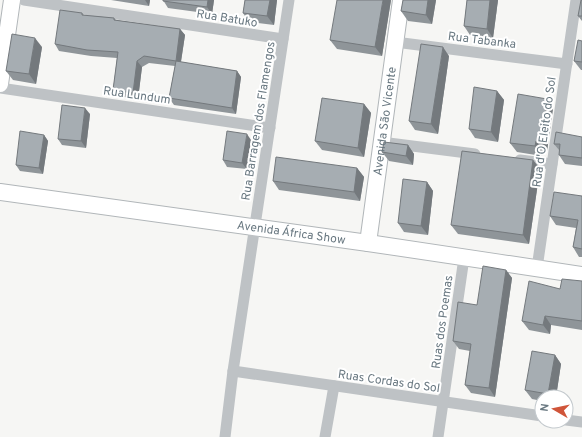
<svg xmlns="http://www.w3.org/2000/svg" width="582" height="437" viewBox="0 0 582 437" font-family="Overpass,sans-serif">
	<rect width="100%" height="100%" fill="#f6f6f4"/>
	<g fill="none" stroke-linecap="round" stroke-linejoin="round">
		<g stroke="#b1b6b9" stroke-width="18">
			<g id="secondary">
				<path d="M0 84 12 0"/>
				<path id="s1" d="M0 192 368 243 582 275"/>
				<path id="s2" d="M368 243 401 0"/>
			</g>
		</g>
		<g stroke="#bec2c5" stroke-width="11">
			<path d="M24 0 283 39"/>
			<path d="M395 42 567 64"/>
			<path d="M0 88 270 128"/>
			<path d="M381 142 475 154"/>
			<path d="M520 160 552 164"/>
			<path d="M537 268 576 0"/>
			<path d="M233 371 542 416"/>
			<path d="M566 420 582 422"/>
			<path d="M225 437 233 371 289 0"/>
			<path d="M325 437 334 386"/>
			<path d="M438 437 464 258"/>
		</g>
		<use href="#secondary" stroke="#fff" stroke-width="16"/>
	</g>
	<g fill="#8f9599">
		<path d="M111 0H150L149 6Z"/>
		<path d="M163 0H214L212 14 168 8Z"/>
		<path d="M245 0H277L274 25 249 22 243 13Z"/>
		<path d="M391 0 382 56 337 49 330 40Z"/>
		<path d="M403 0H436L432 24 408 21 401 11Z"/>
		<path d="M467 0H498L493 38 470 35 464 26Z"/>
		<path d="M582 0V21L578 16Z"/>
		<path d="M82 13 84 15 114 18 116 20 180 29 185 35 181 62 237 71 241 77 236 114 174 105 169 98 175 66 149 63 142 67 138 99 117 96 113 90 117 58 91 56 59 51 55 44Z"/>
		<path d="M582 41V70H581L574 61Z"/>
		<path d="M42 47 36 84 13 80 6 71Z"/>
		<path d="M449 56 438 134 415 130 409 121Z"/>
		<path d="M497 91 504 100 498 142 475 138 469 129Z"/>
		<path d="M364 104 371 113 364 157 322 150 315 141Z"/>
		<path d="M553 108 547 151 543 150 542 156 517 152 510 143Z"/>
		<path d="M90 114 86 148 62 145 58 139Z"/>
		<path d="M44 135 48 141 43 174 20 171 16 165Z"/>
		<path d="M582 137V166L565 164 559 155V150L554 144Z"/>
		<path d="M251 140 247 169 227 167 223 160Z"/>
		<path d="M408 145 414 154 413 165 389 161 382 152Z"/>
		<path d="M533 160 540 169 529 244 458 234 451 225Z"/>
		<path d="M357 168 364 177 360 201 279 190 273 181Z"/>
		<path d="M427 182 433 191 428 235 404 232 398 223Z"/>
		<path d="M582 196V257H579L573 247 576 228 556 225 550 216Z"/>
		<path d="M506 270 512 278 495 397 471 393 465 385 470 351 459 349 453 341 477 305Z"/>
		<path d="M582 281V330L551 325 550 334 529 330 522 321 560 289Z"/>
		<path d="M555 355 561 364 556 397H542V401L532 399 525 390Z"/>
	</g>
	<g fill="#74797d">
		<path d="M145 0H150L149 6Z"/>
		<path d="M208 0H214L212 14 207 7Z"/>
		<path d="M270 0H277L274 25 267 16Z"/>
		<path d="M383 0H391L382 56 375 47Z"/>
		<path d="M428 0H436L432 24 426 15Z"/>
		<path d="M490 0H498L493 38 487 29Z"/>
		<path d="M180 29 185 35 180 67 176 61Z"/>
		<path d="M35 38 42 47 36 84 29 74Z"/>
		<path d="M443 47 449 56 438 134 431 124Z"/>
		<path d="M137 61 142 67 138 99 133 93Z"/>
		<path d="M237 71 241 77 236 114 232 108Z"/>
		<path d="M497 91 504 100 498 142 491 132Z"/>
		<path d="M547 99 553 108 547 151 541 142Z"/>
		<path d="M364 104 371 113 364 157 358 148Z"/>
		<path d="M85 108 90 114 86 148 81 141Z"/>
		<path d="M247 134 251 140 247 169 242 163Z"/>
		<path d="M44 135 48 141 43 174 39 168Z"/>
		<path d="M536 141 543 150 542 156 535 146Z"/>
		<path d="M408 145 414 154 413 165 406 156Z"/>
		<path d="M533 160 540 169 529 244 523 235Z"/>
		<path d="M357 168 364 177 360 201 354 192Z"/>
		<path d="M427 182 433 191 428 235 421 226Z"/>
		<path d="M506 270 512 278 495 397 489 388Z"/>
		<path d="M545 316 551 325 550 334 543 325Z"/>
		<path d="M555 355 561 364 556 397H551L548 394Z"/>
	</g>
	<g fill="#a6adb2" stroke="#74797d">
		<path d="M163 0H208L207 7 163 1Z"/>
		<path d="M245 0H270L267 16 243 13Z"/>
		<path d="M337 0H383L375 47 330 40Z"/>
		<path d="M403 0H428L426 15 401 11Z"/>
		<path d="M467 0H490L487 29 464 26Z"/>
		<path d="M581 0H582V16H578Z"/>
		<path d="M60 10 82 13V15L114 18V20L180 29 176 61 144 56 137 61 133 93 113 90 118 52 87 50 55 44Z"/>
		<path d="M12 34 35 38 29 74 6 71Z"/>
		<path d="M578 40 582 41V62L574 61Z"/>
		<path d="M421 44 443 47 431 124 409 121Z"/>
		<path d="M176 61 237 71 232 108 169 98Z"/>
		<path d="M474 87 497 91 491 132 469 129Z"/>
		<path d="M518 94 547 99 541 142 536 141 535 146 510 143Z"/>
		<path d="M322 98 364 104 358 148 315 141Z"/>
		<path d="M62 105 85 108 81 141 58 139Z"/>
		<path d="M20 131 44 135 39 168 16 165Z"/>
		<path d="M227 131 247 134 242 163 223 160Z"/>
		<path d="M556 132 582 137V158L559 155 560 144H554Z"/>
		<path d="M384 142 408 145 406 156 382 152Z"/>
		<path d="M462 151 533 160 523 235 451 225Z"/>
		<path d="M276 157 357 168 354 192 273 181Z"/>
		<path d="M403 179 427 182 421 226 398 223Z"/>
		<path d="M554 192 582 196V249L573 247 578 220 550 216Z"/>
		<path d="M483 266 506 270 489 388 465 385 471 344 453 341 458 302 477 305Z"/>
		<path d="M562 279 582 281V321L545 316 543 325 522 321 529 281 560 289Z"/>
		<path d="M532 351 555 355 548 394 525 390Z"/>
	</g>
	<g text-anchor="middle" stroke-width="4" stroke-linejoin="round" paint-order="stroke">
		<g font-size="12" fill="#697881" stroke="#fff">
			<text transform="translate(227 18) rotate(9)" y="4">Rua Batuko</text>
			<text transform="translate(482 40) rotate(7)" y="4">Rua Tabanka</text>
			<text transform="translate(137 95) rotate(8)" y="4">Rua Lundum</text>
			<text transform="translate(258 121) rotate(-81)" y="4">Rua Barragem dos Flamengos</text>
			<text dy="4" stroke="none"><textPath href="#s2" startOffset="123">Avenida São Vicente</textPath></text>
			<text transform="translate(544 132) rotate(-82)" y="4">Rua d'O Eleito do Sol</text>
			<text dy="4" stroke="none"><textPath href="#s1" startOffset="294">Avenida África Show</textPath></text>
			<text transform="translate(442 322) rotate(-82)" y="4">Ruas dos Poemas</text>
			<text transform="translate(389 381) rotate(8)" y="4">Ruas Cordas do Sol</text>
		</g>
	</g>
	<g transform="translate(554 409) rotate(279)"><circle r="19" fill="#ffffff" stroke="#c3c9cd"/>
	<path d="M0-3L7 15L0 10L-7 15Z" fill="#d0553a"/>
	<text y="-6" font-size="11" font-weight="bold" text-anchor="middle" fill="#697881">N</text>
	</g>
</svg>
